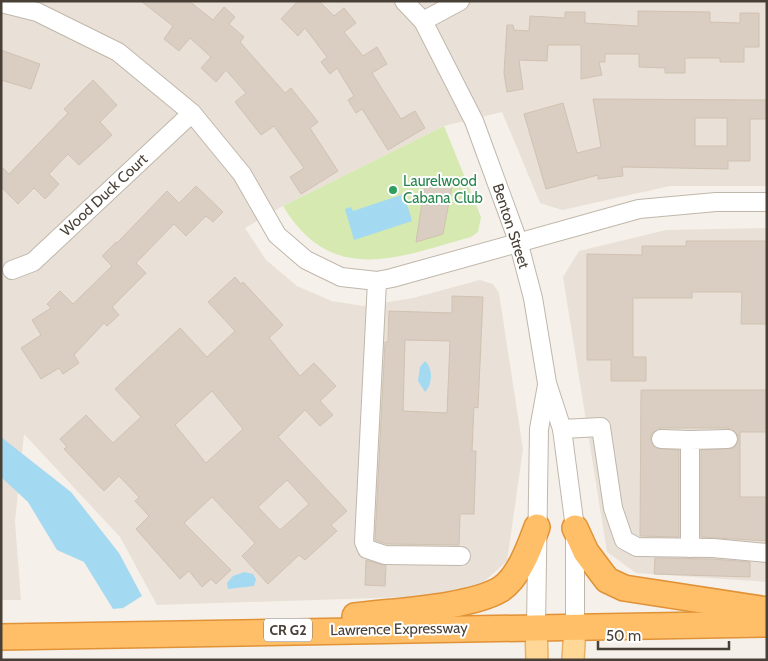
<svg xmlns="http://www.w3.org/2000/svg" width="768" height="661" viewBox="0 0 768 661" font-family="Cabin,sans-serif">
	<rect width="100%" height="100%" fill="#f5f0e9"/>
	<g fill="#e9e1d7">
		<path d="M1 1H767V186H670L562 210 540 203 502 112 444 126 283 206 245 228 266 260 297 286 332 301 363 306 413 298 480 280 493 284 499 293 523 449 507 561 469 595 157 605 120 537 24 434 15 521 21 600H1Z"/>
		<path d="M767 228V582L636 573 607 552 563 277 579 251 666 230Z"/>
	</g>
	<path fill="#d5e9b1" d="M444 126 481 217 478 232 471 237C398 257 332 287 283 206Z"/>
	<g fill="#a4d9f2">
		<path d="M404 194 412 221 354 240 345 209 351 207 353 211Z"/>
		<path d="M425 361C433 368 433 384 425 392L418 381 420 367Z"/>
		<path d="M1 437 71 492 119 553 142 596 123 608 113 609 84 562 57 550 28 502 1 477Z"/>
		<path d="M244 572 253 574 256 579 254 586 228 589 227 583 233 576Z"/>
	</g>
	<g fill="#dacdc1" stroke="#d1c2b1" fill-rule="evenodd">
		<path d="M141 1H189L213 20 224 7 235 17 229 24 244 37 240 42 285 93 291 88 318 122 310 128 338 171 301 194 290 177 304 168 274 126 261 135 235 102 246 93 226 70 216 82 201 68 211 57 190 38 179 51 164 39 173 26Z"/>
		<path d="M298 1H319L334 16 344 8 356 23 344 32 363 56 377 47 387 64 372 73 401 119 415 111 425 128 388 150 362 109 356 113 348 100 354 96 337 68 330 74 321 62 327 57 305 28 298 36 281 19Z"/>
		<path d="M638 11 710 12V22L740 23V13H759V47H744V62H720V58H685V73H665V68L639 67V54H605V62H599L602 75 581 79V45H548L547 61 519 60 523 89 507 92 504 73 507 25H513L514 30 529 31 530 16 565 18V12H585V23L638 26Z"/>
		<path d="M1 50 40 64 31 89 1 80Z"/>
		<path d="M93 80 117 105 100 122 112 135 79 165 68 154 49 174 59 184 45 199 34 188 18 204 1 187V166L9 174 68 113 64 109Z"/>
		<path d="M593 99 767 100V119H750V161H728V169L622 167 623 176 598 179V175L546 189 524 114 563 103 577 153 601 147ZM695 118H727V146H695Z"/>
		<path d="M426 177 453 181 443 234 416 242Z"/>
		<path d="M196 186 223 212 213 222 206 216 186 236 174 224 136 263 146 273 112 307 119 315 107 326 104 323 74 355 79 363 63 374 59 368 41 379 21 348 41 335 32 320 51 308 47 304 60 291 73 304 112 266 102 256 116 242 117 243 167 191 179 203Z"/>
		<path d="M686 241H767V324H741L742 292H692V298H633V357H646V381H611V360H587V254L642 255V246H686Z"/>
		<path d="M235 277 241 284 243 282 283 325 269 338 300 376 314 363 336 386 320 401 333 415 320 426 305 410 278 437 347 511 331 525 337 531 305 560 299 555 268 584 242 556 255 543 212 497 184 523 231 570 216 584 211 579 202 587 189 571 180 579 136 529 149 516 135 501 139 497 119 476 104 491 64 449 67 447 60 439 86 415 113 443 141 417 115 389 180 328 207 357 235 331 208 302ZM212 391 243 429 206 463 175 425ZM287 480 309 504 280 530 258 507Z"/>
		<path d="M452 296 483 297 478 408 474 407 472 451H476L474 514H460L459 545 387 544 375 540 385 342H388L389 311 452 313ZM405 340 450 341 447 413 403 411Z"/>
		<path d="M641 390H767V432H740V497H767V541L701 537V450L734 448 739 439 737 434 728 428H661L652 433 650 439 655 448 679 450V537L640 536Z"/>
		<path d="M655 558 712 559 750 562V577L654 574Z"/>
		<path d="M366 560 386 566 385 586 365 585Z"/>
	</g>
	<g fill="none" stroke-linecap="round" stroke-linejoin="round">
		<g stroke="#c0b7ab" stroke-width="20">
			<g id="minor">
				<path d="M404 1 423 21 474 121 518 241 533 298 547 383 562 429 575 528V626"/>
				<path d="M1 3 37 12 118 52 192 113 242 174 277 235 306 260 341 277 377 281 392 278 639 209 716 202H767"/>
				<path d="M423 21 460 1"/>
				<path d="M12 270 33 262 192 113"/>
				<path d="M377 281 364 542 367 549 385 555 461 556"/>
				<path d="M562 429 601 427 613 508 624 540 637 547 713 548 767 553"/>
				<path d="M661 439 690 440"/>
				<path d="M690 548V440L728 439"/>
				<path d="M536 626 539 429 547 385"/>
			</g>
		</g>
		<g stroke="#e6b365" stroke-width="24">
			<g id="major">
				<path d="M536 626 537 660"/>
				<path d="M573 660 575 626"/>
			</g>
		</g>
		<g stroke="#e19236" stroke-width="28">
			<g id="highway">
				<path d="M575 528 586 552 607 580 624 588 767 610"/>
				<path d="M355 616C393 611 470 608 501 589 519 577 530 546 537 527"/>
				<path d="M1 637 767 624"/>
			</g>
		</g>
		<use href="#minor" stroke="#fff" stroke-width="18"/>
		<use href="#major" stroke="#ffd897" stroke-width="21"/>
		<use href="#highway" stroke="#ffbf69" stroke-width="25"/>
	</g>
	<circle fill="#2e9e5b" stroke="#fff" stroke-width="2" cx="393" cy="190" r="5"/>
	<g text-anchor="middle" stroke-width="4" stroke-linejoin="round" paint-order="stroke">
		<rect fill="#fff" stroke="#7f7973" stroke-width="1" x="264" y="618.5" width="48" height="23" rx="4"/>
		<g font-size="14" font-weight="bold" fill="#484037">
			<text x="288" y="635">CR G2</text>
		</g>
		<g font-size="15" fill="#27864d" stroke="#fff" text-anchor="start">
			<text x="403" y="186">Laurelwood<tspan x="403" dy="17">Cabana Club</tspan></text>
		</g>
		<g font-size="15" fill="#484037" stroke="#fff">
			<text transform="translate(104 195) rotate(-43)" y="5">Wood Duck Court</text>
			<text transform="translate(511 226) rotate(72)" y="5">Benton Street</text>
			<text transform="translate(399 629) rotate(-1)" y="5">Lawrence Expressway</text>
		</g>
	</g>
	<rect width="768" height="661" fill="none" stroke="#484037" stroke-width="5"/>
	<path d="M598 641v8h131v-8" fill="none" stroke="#484037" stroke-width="2.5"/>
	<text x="606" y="641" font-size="15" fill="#484037" stroke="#ffffff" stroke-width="4" paint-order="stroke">50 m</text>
</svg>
